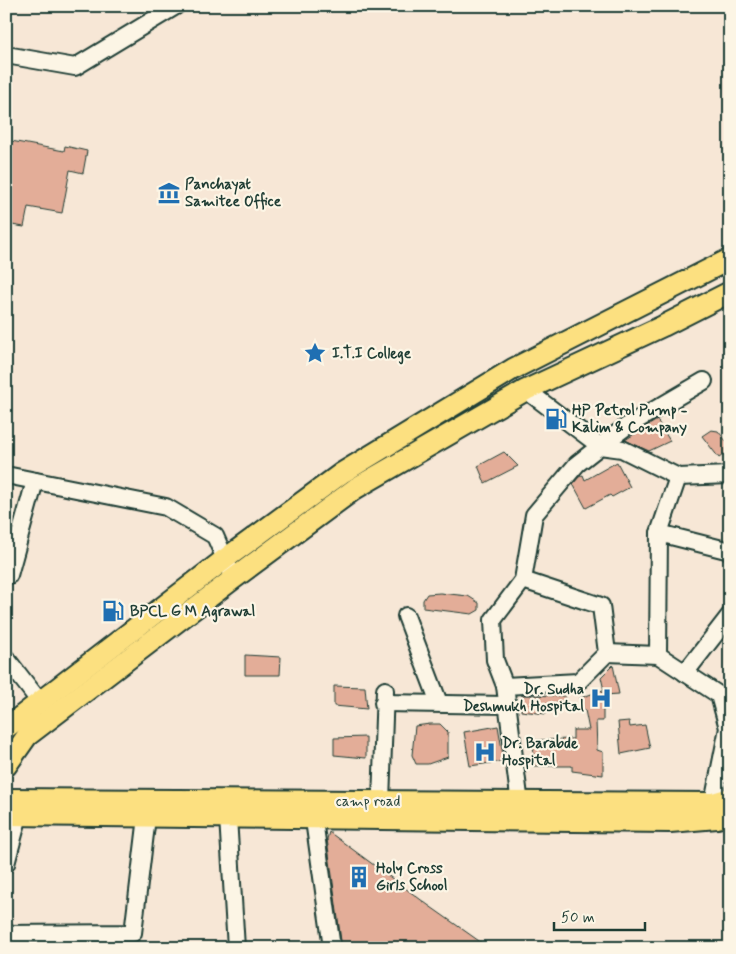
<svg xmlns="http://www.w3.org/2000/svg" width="736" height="954" viewBox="0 0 736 954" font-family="Mynerve,sans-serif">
	<rect width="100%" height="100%" fill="#f7e7d6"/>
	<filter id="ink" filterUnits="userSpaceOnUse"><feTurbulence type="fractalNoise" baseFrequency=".02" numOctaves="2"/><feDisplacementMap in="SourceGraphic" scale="10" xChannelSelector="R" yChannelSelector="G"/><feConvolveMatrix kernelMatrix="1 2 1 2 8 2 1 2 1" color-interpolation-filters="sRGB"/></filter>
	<g filter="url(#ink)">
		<g fill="#e3ad98" stroke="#1f3d34">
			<path d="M6 140 64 151 65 146 87 151 83 173 70 170 62 213 28 207 24 227 6 224Z"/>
			<path d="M657 420 670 441 649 451 625 440Z"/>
			<path d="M711 430 718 431 730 446V450L719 458 702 436Z"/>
			<path d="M504 452 518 466 485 483 478 466Z"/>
			<path d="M617 462 630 487 612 497 610 495 586 508 573 484 579 477 583 475 585 480Z"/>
			<path d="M440 593 468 596 479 603V610L472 614 423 608V600L427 594Z"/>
			<path d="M245 655 281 657 280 675H245Z"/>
			<path d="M613 665 619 694 605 695 601 677Z"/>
			<path d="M334 686 365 687 367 709 334 706Z"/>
			<path d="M603 690V721H596L597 750 603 752V775L572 771V766H533L534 740 573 739V730H589L585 710H579L580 698Z"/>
			<path d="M522 695 565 696V701L546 704V714L521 711Z"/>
			<path d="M629 721 630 727 645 725 650 748 621 754 618 722Z"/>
			<path d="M430 724H440L448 732V757L428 764H416L412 755 415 726Z"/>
			<path d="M498 726 504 761 470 766 464 732Z"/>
			<path d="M366 737V758L334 755V738Z"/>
			<path d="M329 832 428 905 489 948H342L327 839Z"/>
		</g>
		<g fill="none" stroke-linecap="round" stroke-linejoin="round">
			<g stroke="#1f3d34" stroke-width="20">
				<g id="minor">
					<path d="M6 55 75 67 176 6"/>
					<path d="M526 390 600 446 627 426 704 381"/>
					<path d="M6 475 166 507 215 536 229 568"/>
					<path d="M659 533 730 551"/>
					<path d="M6 574 9 575 35 481"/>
					<path d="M406 616 439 703"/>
					<path d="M607 653 658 655 719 695 728 728 713 803"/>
					<path d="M658 655 659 533 678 477"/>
					<path d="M6 658 40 702"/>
					<path d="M685 673 730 615"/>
					<path d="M505 686 578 682 607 653 601 606 523 580"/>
					<path d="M383 703 507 705"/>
					<path d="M381 801 385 690"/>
					<path d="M312 806 332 948"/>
					<path d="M521 812 505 686 495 660 493 620 523 580 534 515 577 464 600 446 622 449 678 477 730 475"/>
					<path d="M228 817 236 948"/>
					<path d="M6 864 19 815 21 803"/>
					<path d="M6 934 133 933 147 817"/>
				</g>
			</g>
			<g stroke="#1f3d34" stroke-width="24">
				<g id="major">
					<path d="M6 728 225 559 342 473 513 369 730 259"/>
					<path d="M6 766 27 736 233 579 356 488 526 390 663 326 730 292"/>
					<path d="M6 799 713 803 730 798"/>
					<path d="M6 815 670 822 717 818 730 815"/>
				</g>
			</g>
			<use href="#minor" stroke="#fcf5e5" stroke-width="16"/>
			<use href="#major" stroke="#fce080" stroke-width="20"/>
		</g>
	</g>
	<defs>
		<g id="museum-bare" transform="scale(1.725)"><path d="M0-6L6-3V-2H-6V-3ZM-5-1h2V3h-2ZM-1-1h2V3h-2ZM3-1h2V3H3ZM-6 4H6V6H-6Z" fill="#1f6fb2" stroke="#fcf5e5" stroke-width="2.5" paint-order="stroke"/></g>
		<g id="sight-bare" transform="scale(1.725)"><path d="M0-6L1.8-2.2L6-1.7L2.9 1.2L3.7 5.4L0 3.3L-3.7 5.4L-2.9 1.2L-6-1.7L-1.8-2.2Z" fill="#1f6fb2" stroke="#fcf5e5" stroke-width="2.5" paint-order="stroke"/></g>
		<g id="fuel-bare" transform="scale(1.725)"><path d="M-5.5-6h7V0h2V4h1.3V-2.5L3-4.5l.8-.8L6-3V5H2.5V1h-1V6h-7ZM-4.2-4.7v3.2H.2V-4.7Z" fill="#1f6fb2" stroke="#fcf5e5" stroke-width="2.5" paint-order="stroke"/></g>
		<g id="hospital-bare" transform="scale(1.725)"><path d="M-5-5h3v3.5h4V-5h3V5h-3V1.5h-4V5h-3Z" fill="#1f6fb2" stroke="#fcf5e5" stroke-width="2.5" paint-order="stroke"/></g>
		<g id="building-bare" transform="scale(1.725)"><path d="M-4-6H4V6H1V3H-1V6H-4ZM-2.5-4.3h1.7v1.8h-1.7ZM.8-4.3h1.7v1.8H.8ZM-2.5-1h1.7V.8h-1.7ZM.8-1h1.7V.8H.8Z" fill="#1f6fb2" stroke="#fcf5e5" stroke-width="2.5" paint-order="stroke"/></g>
	</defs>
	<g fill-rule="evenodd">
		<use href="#museum-bare" x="169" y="193"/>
		<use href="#sight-bare" x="315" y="353"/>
		<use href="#fuel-bare" x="556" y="419"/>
		<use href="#fuel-bare" x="113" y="611"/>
		<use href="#hospital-bare" x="601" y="698"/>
		<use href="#hospital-bare" x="485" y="752"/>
		<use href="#building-bare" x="359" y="877"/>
	</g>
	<g text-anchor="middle" stroke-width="4.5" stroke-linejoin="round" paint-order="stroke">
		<g font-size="15" font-weight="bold" fill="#1f3d34" stroke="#fcf5e5" text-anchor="start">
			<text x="185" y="189">Panchayat<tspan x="185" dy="17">Samitee Office</tspan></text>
			<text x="332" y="358">I.T.I College</text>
			<text x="572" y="415">HP Petrol Pump -<tspan x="572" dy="17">Kalim &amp; Company</tspan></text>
			<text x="130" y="616">BPCL G M Agrawal</text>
			<text x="584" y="694" text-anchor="end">Dr. Sudha<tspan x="584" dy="17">Deshmukh Hospital</tspan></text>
			<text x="502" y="748">Dr. Barabde<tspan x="502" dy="17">Hospital</tspan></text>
			<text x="376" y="873">Holy Cross<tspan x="376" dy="17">Girls School</tspan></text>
		</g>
		<g font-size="15" fill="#1f3d34" stroke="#fcf5e5">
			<text x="368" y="806">camp road</text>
		</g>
	</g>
	<rect width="736" height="954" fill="none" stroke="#fcf5e5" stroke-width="25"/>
	<rect x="12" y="12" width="711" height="929" fill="none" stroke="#1f3d34" stroke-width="2" filter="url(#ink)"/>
	<path d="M554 922v8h91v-8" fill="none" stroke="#1f3d34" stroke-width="2.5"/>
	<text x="561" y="922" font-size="15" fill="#1f3d34" stroke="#fcf5e5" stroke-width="4" paint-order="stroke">50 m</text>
</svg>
